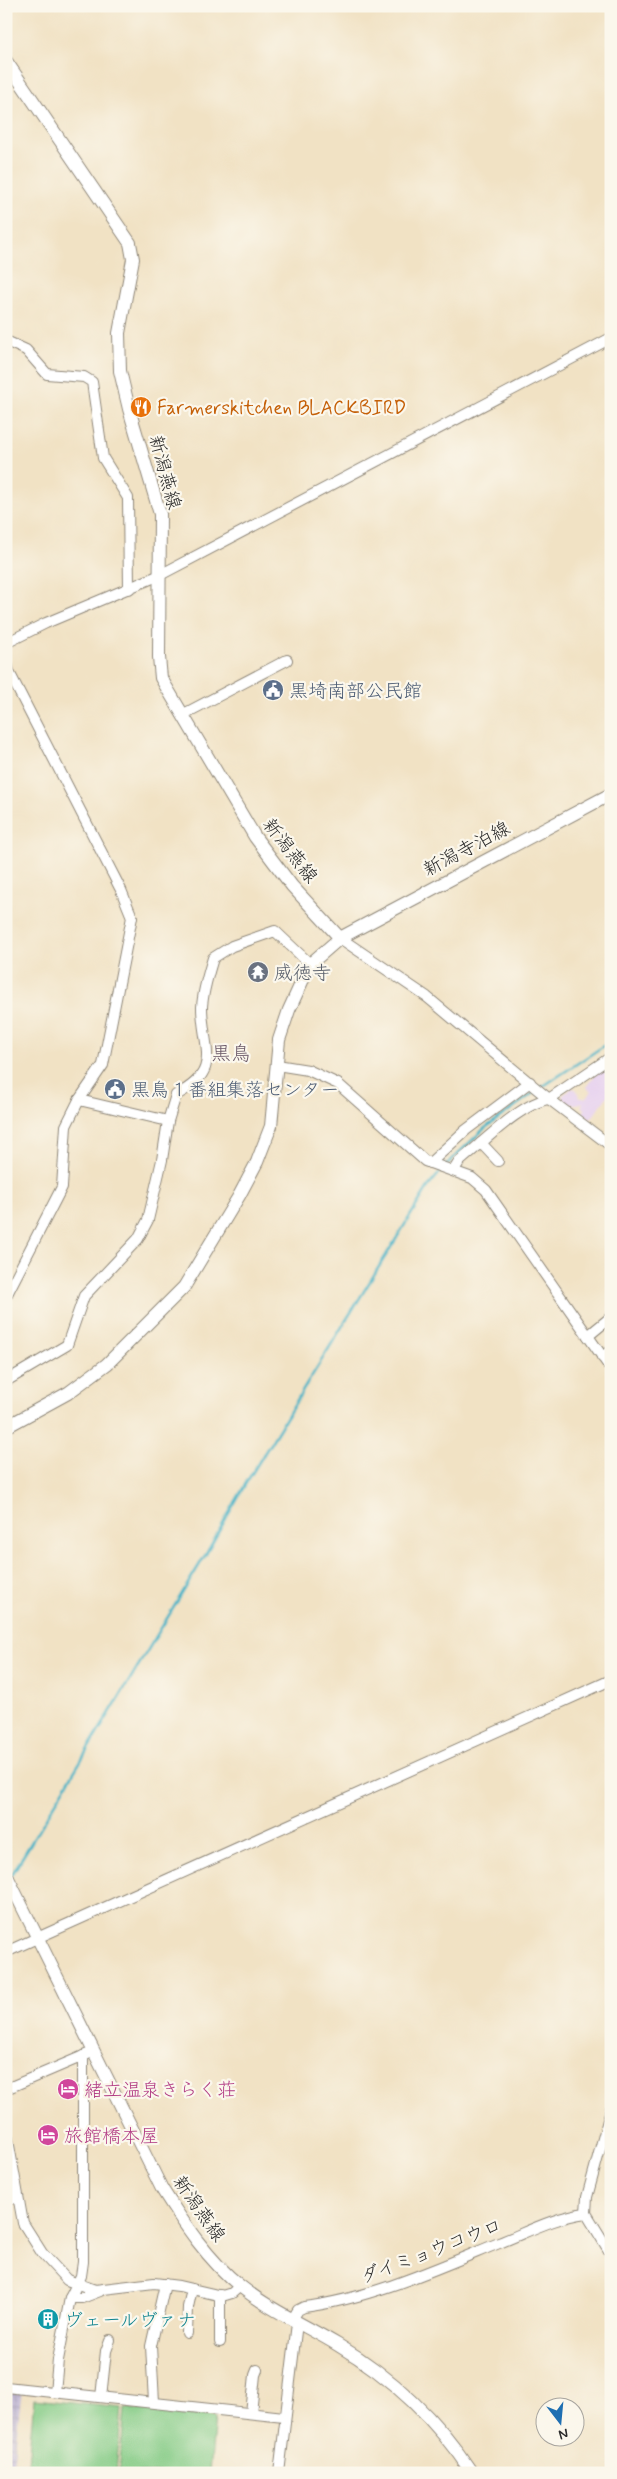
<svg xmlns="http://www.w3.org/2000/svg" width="617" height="2479" viewBox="0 0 617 2479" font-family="Mynerve,'Klee One',sans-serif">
	<defs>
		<pattern id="industrial-grid" width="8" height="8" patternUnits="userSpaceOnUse" patternTransform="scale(1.25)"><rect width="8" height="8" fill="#c8bfd8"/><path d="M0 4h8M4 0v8" fill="none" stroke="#aca4ba"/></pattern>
	</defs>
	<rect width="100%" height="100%" fill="#fbf7ec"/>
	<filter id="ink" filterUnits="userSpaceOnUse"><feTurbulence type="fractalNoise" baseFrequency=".02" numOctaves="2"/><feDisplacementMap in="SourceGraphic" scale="10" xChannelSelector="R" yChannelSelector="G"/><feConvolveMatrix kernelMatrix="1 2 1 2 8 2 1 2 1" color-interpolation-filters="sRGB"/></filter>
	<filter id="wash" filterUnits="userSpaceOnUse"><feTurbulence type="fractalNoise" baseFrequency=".0096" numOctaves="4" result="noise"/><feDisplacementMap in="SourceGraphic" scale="20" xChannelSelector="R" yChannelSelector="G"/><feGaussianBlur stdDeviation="1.12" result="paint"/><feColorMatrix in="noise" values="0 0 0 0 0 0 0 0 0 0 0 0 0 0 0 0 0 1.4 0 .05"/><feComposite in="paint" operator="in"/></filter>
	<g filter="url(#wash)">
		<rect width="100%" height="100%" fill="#f1e2c4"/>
		<path fill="#e7d2ef" d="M600 1069 611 1076V1091L591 1119 583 1113 585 1109 581 1107 583 1103 567 1105 562 1096 572 1088 577 1090 579 1098H586L591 1091 586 1087Z"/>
		<path fill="url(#industrial-grid)" d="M6 2387 22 2389 12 2473H6Z"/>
		<g fill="#86cc87" stroke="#587c59">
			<path d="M34 2399 122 2408 116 2473H27Z"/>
			<path d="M125 2408 215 2417 210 2473H119Z"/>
		</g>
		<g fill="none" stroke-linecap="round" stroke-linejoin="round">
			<g stroke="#49b4c7" stroke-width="2.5">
				<path d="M539 1089 611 1041"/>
				<path d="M445 1166 485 1128 535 1092"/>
				<path d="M11 1876 206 1554 246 1483 428 1187 442 1170"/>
			</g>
			<path stroke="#49b4c7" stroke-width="8" d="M6 1375 12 1371"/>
		</g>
	</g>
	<g filter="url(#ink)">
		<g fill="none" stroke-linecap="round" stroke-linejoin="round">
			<g stroke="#8e8678" stroke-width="12">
				<g id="minor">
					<path d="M6 341 26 350 47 374 84 377 92 382 103 458 128 498 129 589"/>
					<path d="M6 643 46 623 160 575 611 338"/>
					<path d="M6 659 9 672 121 890 132 917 103 1065 79 1100 66 1126 62 1187 6 1296"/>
					<path d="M182 715 287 660"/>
					<path d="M340 938 427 997 549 1099 611 1146"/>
					<path d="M277 1065 308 1070 338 1084 425 1161 472 1178 486 1190 611 1369"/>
					<path d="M79 1100 168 1121"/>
					<path d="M481 1143C497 1129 527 1102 549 1099L611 1057"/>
					<path d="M430 1163 466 1130 530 1082"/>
					<path d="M454 1170 459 1162 481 1143 498 1161"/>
					<path d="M588 1336 611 1317"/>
					<path d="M602 1357 611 1351"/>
					<path d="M6 1381 67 1345 84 1296 138 1239 148 1220 162 1160 168 1121 176 1095C224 1071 202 1046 202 1007 203 990 208 975 213 958L232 946 275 931 310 964"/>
					<path d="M6 1952 611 1680"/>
					<path d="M6 2089 88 2054"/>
					<path d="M611 2109 587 2197 586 2213 611 2254"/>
					<path d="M6 2129 23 2223 42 2253 67 2280 95 2290 154 2283 179 2286 222 2296 232 2293 240 2286"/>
					<path d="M6 2199 17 2198"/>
					<path d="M220 2295V2342"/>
					<path d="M70 2298 81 2276 83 2262V2056"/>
					<path d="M292 2320 298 2310 304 2307C370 2299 438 2268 499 2243 527 2232 555 2217 586 2213"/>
					<path d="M187 2333 188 2307 192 2289"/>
					<path d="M6 2387 284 2417"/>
					<path d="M55 2392 58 2360 70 2298H82L100 2291"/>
					<path d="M101 2397 106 2351 110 2340"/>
					<path d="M154 2402 151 2346 165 2284"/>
					<path d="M251 2413 255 2375 257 2370"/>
					<path d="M279 2473 297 2323"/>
				</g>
			</g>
			<g stroke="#8e8678" stroke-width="14">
				<g id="major">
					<path d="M6 61 130 243 133 259 119 333 120 371 129 409 160 514 159 657 161 678 255 837 292 886 340 938"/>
					<path d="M6 1427 68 1393 107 1364 184 1287 239 1196 257 1162 271 1126 279 1040 289 1010 310 964 340 938 611 794"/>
					<path d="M6 1874 162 2189C184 2224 208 2260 240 2286 270 2310 305 2325 338 2345 392 2377 437 2420 472 2473"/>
				</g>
			</g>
			<use href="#minor" stroke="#fff" stroke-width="10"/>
			<use href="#major" stroke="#fff" stroke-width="12"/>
		</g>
	</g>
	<defs>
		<g id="restaurant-disc" transform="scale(1.125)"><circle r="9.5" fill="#e8710a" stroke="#fbf7ec"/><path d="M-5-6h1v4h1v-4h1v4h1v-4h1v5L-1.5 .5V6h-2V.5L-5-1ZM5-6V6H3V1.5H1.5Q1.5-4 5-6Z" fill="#fff"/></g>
		<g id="civic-disc" transform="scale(1.125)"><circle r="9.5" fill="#5c6f8a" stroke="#fbf7ec"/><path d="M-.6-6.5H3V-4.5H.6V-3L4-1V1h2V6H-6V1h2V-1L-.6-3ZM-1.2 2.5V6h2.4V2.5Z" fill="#fff"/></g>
		<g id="temple-disc" transform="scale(1.125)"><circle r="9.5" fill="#6b7280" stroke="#fbf7ec"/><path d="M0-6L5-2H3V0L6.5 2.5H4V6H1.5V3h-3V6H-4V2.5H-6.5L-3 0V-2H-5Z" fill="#fff"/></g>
		<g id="hotel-disc" transform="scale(1.125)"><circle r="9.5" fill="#d1479c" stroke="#fbf7ec"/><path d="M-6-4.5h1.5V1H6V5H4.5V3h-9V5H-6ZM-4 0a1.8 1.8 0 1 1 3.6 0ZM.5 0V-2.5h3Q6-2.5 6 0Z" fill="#fff"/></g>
		<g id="building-disc" transform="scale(1.125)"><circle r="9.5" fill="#0f9aa8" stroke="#fbf7ec"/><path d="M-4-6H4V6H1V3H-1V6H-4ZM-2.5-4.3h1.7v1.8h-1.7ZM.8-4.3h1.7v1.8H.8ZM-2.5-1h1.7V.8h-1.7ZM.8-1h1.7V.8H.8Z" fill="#fff"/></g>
	</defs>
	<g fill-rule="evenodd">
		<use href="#restaurant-disc" x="141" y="407"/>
		<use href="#civic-disc" x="273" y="690"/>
		<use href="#temple-disc" x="258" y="972"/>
		<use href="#civic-disc" x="115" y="1089"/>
		<use href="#hotel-disc" x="68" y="2089"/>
		<use href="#hotel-disc" x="48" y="2135"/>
		<use href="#building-disc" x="48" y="2319"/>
	</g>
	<g text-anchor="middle" stroke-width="4.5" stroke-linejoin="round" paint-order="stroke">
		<g font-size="19" fill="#c56008" stroke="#fbf7ec" text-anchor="start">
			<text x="157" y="414">Farmerskitchen BLACKBIRD</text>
		</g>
		<g font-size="19" fill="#2b2b2b" stroke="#fbf7ec">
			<text transform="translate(166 472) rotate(75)" y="7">新潟燕線</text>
			<text transform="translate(466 848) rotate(-28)" y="7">新潟寺泊線</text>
			<text transform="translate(291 850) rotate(52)" y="7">新潟燕線</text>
			<text transform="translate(200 2208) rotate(55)" y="7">新潟燕線</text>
			<text transform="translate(431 2250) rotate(-21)" y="7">ダイミョウコウロ</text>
		</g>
		<g font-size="19" fill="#4e5e75" stroke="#fbf7ec" text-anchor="start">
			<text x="289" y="697">黒埼南部公民館</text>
			<text x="131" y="1096">黒鳥１番組集落センター</text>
		</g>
		<g font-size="19" fill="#5b616d" stroke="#fbf7ec" text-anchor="start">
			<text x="274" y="979">威徳寺</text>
		</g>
		<g font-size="19" fill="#b23c85" stroke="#fbf7ec" text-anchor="start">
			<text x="84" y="2096">緒立温泉きらく荘</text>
			<text x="64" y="2142">旅館橋本屋</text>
		</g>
		<g font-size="19" fill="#0d838f" stroke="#fbf7ec" text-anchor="start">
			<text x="64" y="2326">ヴェールヴァナ</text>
		</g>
		<g font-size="20" fill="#6b5969" stroke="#fbf7ec">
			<text x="231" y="1060">黒鳥</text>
		</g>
	</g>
	<rect width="617" height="2479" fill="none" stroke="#fbf7ec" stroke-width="25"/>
	<g transform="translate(560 2422) rotate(164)"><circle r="24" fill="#fbf7ec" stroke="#a8a59f"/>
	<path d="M0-4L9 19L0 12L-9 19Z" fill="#1f6fb2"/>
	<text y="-8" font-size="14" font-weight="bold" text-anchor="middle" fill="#2b2b2b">N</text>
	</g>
</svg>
